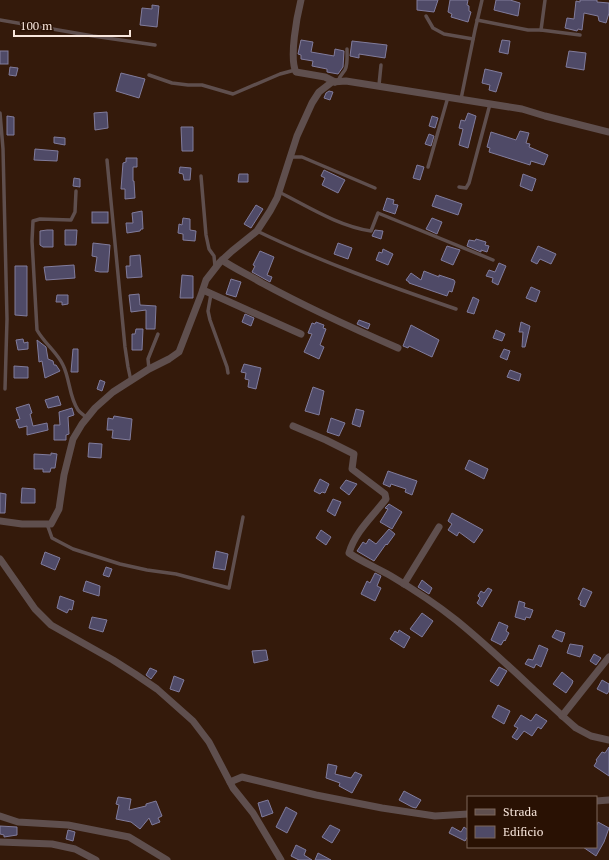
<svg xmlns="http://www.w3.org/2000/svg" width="609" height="860" viewBox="0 0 609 860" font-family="'PT Serif',serif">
	<rect width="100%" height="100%" fill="#341a0b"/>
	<g fill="#4f4a67" stroke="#817c9c">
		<path d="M417 0H438L434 12 417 10Z"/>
		<path d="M450 0H468L467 5 469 6V11L471 12 468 22 451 17 452 14 448 12Z"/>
		<path d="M496 0H510L520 3 518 16 494 10Z"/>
		<path d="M580 0H597V2L609 3V13L606 23 599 21 598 16 584 13 582 30 578 29 577 31 565 28 567 18 574 19 576 1 580 2Z"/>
		<path d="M152 5 159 6 157 27 140 25 142 8 152 9Z"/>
		<path d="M301 40 313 42 311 52 334 56 335 49 344 51 343 67 338 74 327 72V69L312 66 313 61 301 59V55L298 54Z"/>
		<path d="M502 40 510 41 508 54 499 52Z"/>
		<path d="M352 41 387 45 385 58 359 54V58L350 56Z"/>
		<rect x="0" y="51" width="8" height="13"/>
		<path d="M569 51 586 53 584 70 566 67Z"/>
		<path d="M10 67 18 68 16 76 9 75Z"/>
		<path d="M485 69 502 73 496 92 489 90 490 85 482 83Z"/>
		<path d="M121 73 145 79 139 98 116 91Z"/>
		<path d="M329 91 333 92 330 100 324 98 326 93Z"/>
		<path d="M107 112 108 128 95 130 94 113Z"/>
		<path d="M468 113 476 116 468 148 459 145 463 129 459 128 461 120 465 121Z"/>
		<path d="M7 116 14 117V135H7Z"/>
		<path d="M432 116 438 118 435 128 429 126Z"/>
		<path d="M181 127H193V151H182Z"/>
		<path d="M520 131 529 133 526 143 530 144 529 147 548 155 544 165 531 161 530 165 489 152 490 148 487 147 491 132 516 140Z"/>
		<path d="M429 134 434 136 431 146 425 144Z"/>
		<path d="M54 137 65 138V145L54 143Z"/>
		<path d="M35 149 58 151 57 161 34 160Z"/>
		<path d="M126 158H137V167H133V181H134L135 198 125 199V189H121L123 163 126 162Z"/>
		<path d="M417 165 424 167 420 180 413 178Z"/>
		<path d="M180 167 191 168 190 180H184L183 174 179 173Z"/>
		<path d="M324 170 345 180 338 193 322 185 325 178 321 176Z"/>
		<path d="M239 174H248V182H238Z"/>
		<path d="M523 174 536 179 532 191 520 186Z"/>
		<path d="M74 178 80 179V187L73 186Z"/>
		<path d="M436 195 462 204 458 215 432 206Z"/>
		<path d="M387 198 394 200 393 204 398 205 395 214 383 210Z"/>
		<path d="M256 205 263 209 251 228 244 224Z"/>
		<path d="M142 211 143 229H141L140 231 127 233 126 223H133L132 213Z"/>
		<rect x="92" y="212" width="16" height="11"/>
		<path d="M183 218 190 219V230L196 231 195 241 183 240V234L178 233 179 224 182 225Z"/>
		<path d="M432 218 442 222 437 234 426 229Z"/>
		<path d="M47 230H53V247H43L40 245V231Z"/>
		<path d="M65 230H77L76 245H65Z"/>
		<path d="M375 230 383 231 381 239 372 236Z"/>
		<path d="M476 239 486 242 485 245 489 246 487 252 481 250V252L467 246 469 240 475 241Z"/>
		<path d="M93 243 110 245 108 272H100L95 271 97 257 92 256Z"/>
		<path d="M338 243 352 248 348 259 334 254Z"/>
		<path d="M447 246 460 250 453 265 441 260Z"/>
		<path d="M538 246 556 254 551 264 540 259 537 264 531 261Z"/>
		<path d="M383 249 393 254 388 265 376 260 379 252 382 253Z"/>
		<path d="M260 251 274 257 267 275 272 277 270 282 252 272 255 266 253 265Z"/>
		<path d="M140 255 142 277 127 278 126 266H130V256Z"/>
		<path d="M499 263 506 266 498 285 492 282 493 278 486 276 489 270 495 272Z"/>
		<path d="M74 265 75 278 46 280 44 267Z"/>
		<path d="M15 266H27V316L15 315Z"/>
		<path d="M424 271 439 277V275L454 280 455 282 452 292 449 291 447 296 409 283V282L406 280 411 273 421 280Z"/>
		<path d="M182 275 193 276V298H180Z"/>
		<path d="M231 279 241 282 236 297 226 294Z"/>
		<path d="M531 287 540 291 536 302 526 298Z"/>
		<path d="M139 294 140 305 156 306 155 329H146V310L131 312 129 295Z"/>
		<path d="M57 295H68V304L62 305V302H56Z"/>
		<path d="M473 297 479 300 474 314 467 312Z"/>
		<path d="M245 314 254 318 251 326 242 322Z"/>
		<path d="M359 320 370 324 368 329 357 324Z"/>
		<path d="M316 322 324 325 323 328 326 329 320 345 324 347 319 359 304 352 312 334 308 333 312 323 315 324Z"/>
		<path d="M521 322 530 326 525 347H522L523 332H519Z"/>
		<path d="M411 325 439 340 432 357 409 346 408 348 403 346Z"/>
		<path d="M136 329H143L142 350H132V334H135Z"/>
		<path d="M496 330 505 334 502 341 493 338Z"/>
		<path d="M23 339 24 343 28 342V349L18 350 16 340Z"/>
		<path d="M37 340 46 347 48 359 53 361 54 365H56L60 371 45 378 42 361 39 362Z"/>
		<path d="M73 349H78V372H71Z"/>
		<path d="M504 349 510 351 507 360 500 357Z"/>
		<path d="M244 364 261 368 256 389 248 387 249 380 245 379 246 373 241 372Z"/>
		<path d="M14 366 28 367V378H14Z"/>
		<path d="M510 370 521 374 519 381 507 377Z"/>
		<path d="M100 380 105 382 102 391 97 389Z"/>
		<path d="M313 387 324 391 319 415 305 411Z"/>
		<path d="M58 396 61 405 48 408 45 400Z"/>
		<path d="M29 404 32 413 30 414 33 426 47 423 48 430 27 435V426L19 428 16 420 20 419 16 408Z"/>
		<path d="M72 408 74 415 68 417 69 434 66 435V440H54V425H60L59 412Z"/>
		<path d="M356 409 364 411 360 427 352 424Z"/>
		<path d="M114 416 132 419 130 440 112 438 113 430H107L108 418 113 419Z"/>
		<path d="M331 418 345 423 339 436 327 432Z"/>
		<path d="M89 443 102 444 101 458 88 457Z"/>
		<path d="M51 453 57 454 55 468H51L50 472H43V469H34V454L51 455Z"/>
		<path d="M469 460 488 469 484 479 465 469Z"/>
		<path d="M388 471 417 481 412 495 405 492 406 489 391 484 390 487 383 484Z"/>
		<path d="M320 479 329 484 325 493 322 492 320 494 314 491Z"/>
		<path d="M346 480 357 484 349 495 340 488Z"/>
		<path d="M22 488 35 489V503H21Z"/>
		<path d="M0 493 6 494 5 513H0Z"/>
		<path d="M333 499 341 502 335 516 327 511Z"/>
		<path d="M389 504 402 512 392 529 380 522 388 509 385 508Z"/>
		<path d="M452 513 483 530 474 543 459 532 457 536 448 530 452 524 448 521Z"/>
		<path d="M389 529 395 534 387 545 386 544 374 561 357 551 363 542 366 544 369 539 376 544Z"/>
		<path d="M321 530 331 537 326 545 316 538Z"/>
		<path d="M216 551 228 554 225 570 213 568Z"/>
		<path d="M45 552 60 558 55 570 41 564Z"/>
		<path d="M106 567 112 569 109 577 103 575Z"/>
		<path d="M375 573 381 576 377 586 381 588 375 601 361 594 367 581 370 583Z"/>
		<path d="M422 580 432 588 429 594 418 587Z"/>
		<path d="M86 581 100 586 99 596 83 591Z"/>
		<path d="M488 588 492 590 482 607 477 603 480 598 478 596 481 591 484 593Z"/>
		<path d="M583 588 592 592 585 607 580 605 581 601 578 599Z"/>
		<path d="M60 596 74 601 72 610 69 609 67 613 57 608Z"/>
		<path d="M519 601 525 603 524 607 533 610 530 618 526 617 525 620 515 617Z"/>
		<path d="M422 613 433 621 422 637 410 629Z"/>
		<path d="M92 617 107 620 103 632 89 628Z"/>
		<path d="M499 622 508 626 506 631 509 633 505 641 504 640 501 645 491 640Z"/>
		<path d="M399 630 410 637 404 648 390 639 395 631 398 633Z"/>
		<path d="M556 630 565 633 562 642 552 637Z"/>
		<path d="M570 644 583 646 580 657 567 653Z"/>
		<path d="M539 645 548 649 541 667 536 664 534 668 525 664 528 659 533 660Z"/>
		<path d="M266 650 268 660 254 663 252 651Z"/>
		<path d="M594 654 601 658 596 665 590 661Z"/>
		<path d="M499 667 507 671 498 686 490 681Z"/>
		<path d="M150 668 157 671 151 679 146 675Z"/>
		<path d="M562 672 573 681 572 684 566 693 553 684Z"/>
		<path d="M174 676 184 680 179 692 170 689Z"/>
		<path d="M602 680 609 684V691L607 694 597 689Z"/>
		<path d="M498 705 510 711 504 724 492 717Z"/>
		<path d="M536 714 547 721 541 729 538 727 532 736 524 731 517 740 512 737 518 728 514 726 521 715 531 721Z"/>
		<path d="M609 747V776L594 766 597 761 596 760 602 752 605 753Z"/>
		<path d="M328 764 337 766 335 774 351 778 355 772 362 775 352 793 339 786 340 783 326 778Z"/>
		<path d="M404 791 421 800 416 808 412 807 399 800Z"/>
		<path d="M118 797 131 799 129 810 146 806V804L156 801 162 816 158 818 160 822 152 825 149 818 140 829 131 822 116 819 119 805 116 804Z"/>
		<path d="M268 800 273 813 262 817 258 803Z"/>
		<path d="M286 807 297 813 287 833 276 827Z"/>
		<path d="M598 822 609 828 604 842 596 856 583 847H596V827Z"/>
		<path d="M330 825 340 830 332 843 322 837Z"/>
		<path d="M0 826 17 827V835L4 837V835L0 834Z"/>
		<path d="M452 827 461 832 464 827 468 830V836L465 841 449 833Z"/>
		<path d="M68 830 75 832 73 841 66 839Z"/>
		<path d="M296 845 306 850 304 855 312 860H299L291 856Z"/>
		<path d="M318 853 331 860H315Z"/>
	</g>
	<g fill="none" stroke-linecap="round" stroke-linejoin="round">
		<g stroke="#5f4f4e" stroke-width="3.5">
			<path d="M426 16 433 28 444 34 473 39"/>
			<path d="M0 20 93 36 155 45"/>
			<path d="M477 20 528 30H541L580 35"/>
			<path d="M541 30 545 0"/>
			<path d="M149 75 172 83 188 85H202L233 94 280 74 295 70"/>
			<path d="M338 81C340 76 342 74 345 70 348 64 347 55 347 49"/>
			<path d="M379 85 381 65"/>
			<path d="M461 99 475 30 482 0"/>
			<path d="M0 113 3 149 7 319 5 389"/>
			<path d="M290 157H302L375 188"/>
			<path d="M107 160 125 347 128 367 131 381"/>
			<path d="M428 167 448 97"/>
			<path d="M201 176 206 235 209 249 214 256 215 266"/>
			<path d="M459 187 466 188 469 183 490 104"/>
			<path d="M76 191 75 212 71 220 40 219 33 221 32 241 37 330C44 343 57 352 63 365 70 379 69 397 78 410 80 413 84 415 87 418"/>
			<path d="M279 192C309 207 338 226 371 231L378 213 493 260"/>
			<path d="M257 231C321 262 389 286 456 309"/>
			<path d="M211 294 208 311 210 320 227 367 228 373"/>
			<path d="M149 369 148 359 158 334"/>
			<path d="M47 524 52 538 73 549 120 564 147 570 176 574 229 588 243 517"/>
		</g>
		<g stroke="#5f4f4e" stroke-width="7">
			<path d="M301 0C297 16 289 58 296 72L325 77 335 82"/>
			<path d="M222 260C235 269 249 275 262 283 306 307 352 328 398 348"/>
			<path d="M203 290 301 334"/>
			<path d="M293 426 326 440 354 454 352 469 385 494 386 499C373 516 355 532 349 553 362 562 377 568 391 576 413 589 436 604 456 620 498 654 536 693 576 728L591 736 609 740"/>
			<path d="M0 521 22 524H51L59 509 64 475 73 439 82 424 95 408 113 392 149 369 169 359 179 352 201 295 206 280 220 262 232 251 257 231 270 211 277 198 297 136 312 103 319 92 332 82 346 81 522 109 545 116 609 132"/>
			<path d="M0 559 35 609 51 625 113 660 135 674 157 689 193 721 209 742 233 788 253 813 281 860"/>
			<path d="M404 584 439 527"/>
			<path d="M562 716 609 657"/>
			<path d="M230 782 242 777 316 795 382 808 435 816 468 814"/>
			<path d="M596 801 609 800"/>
			<path d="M0 816 18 822 68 825 129 837 167 860"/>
			<path d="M0 842 52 844 75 849 96 860"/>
		</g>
	</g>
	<rect x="467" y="796" width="130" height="52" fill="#291103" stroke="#7c665a"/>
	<rect x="475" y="809" width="20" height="6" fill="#5f4f4e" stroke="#7c665a"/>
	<text x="503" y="816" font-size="12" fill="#f8e6dc">Strada</text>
	<rect x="475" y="826" width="20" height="12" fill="#4f4a67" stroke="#7c665a"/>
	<text x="503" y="836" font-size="12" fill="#f8e6dc">Edificio</text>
	<path d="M14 30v6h116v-6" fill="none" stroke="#f8e6dc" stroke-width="2"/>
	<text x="20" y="30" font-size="12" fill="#f8e6dc" stroke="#291103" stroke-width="3" paint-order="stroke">100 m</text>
</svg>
